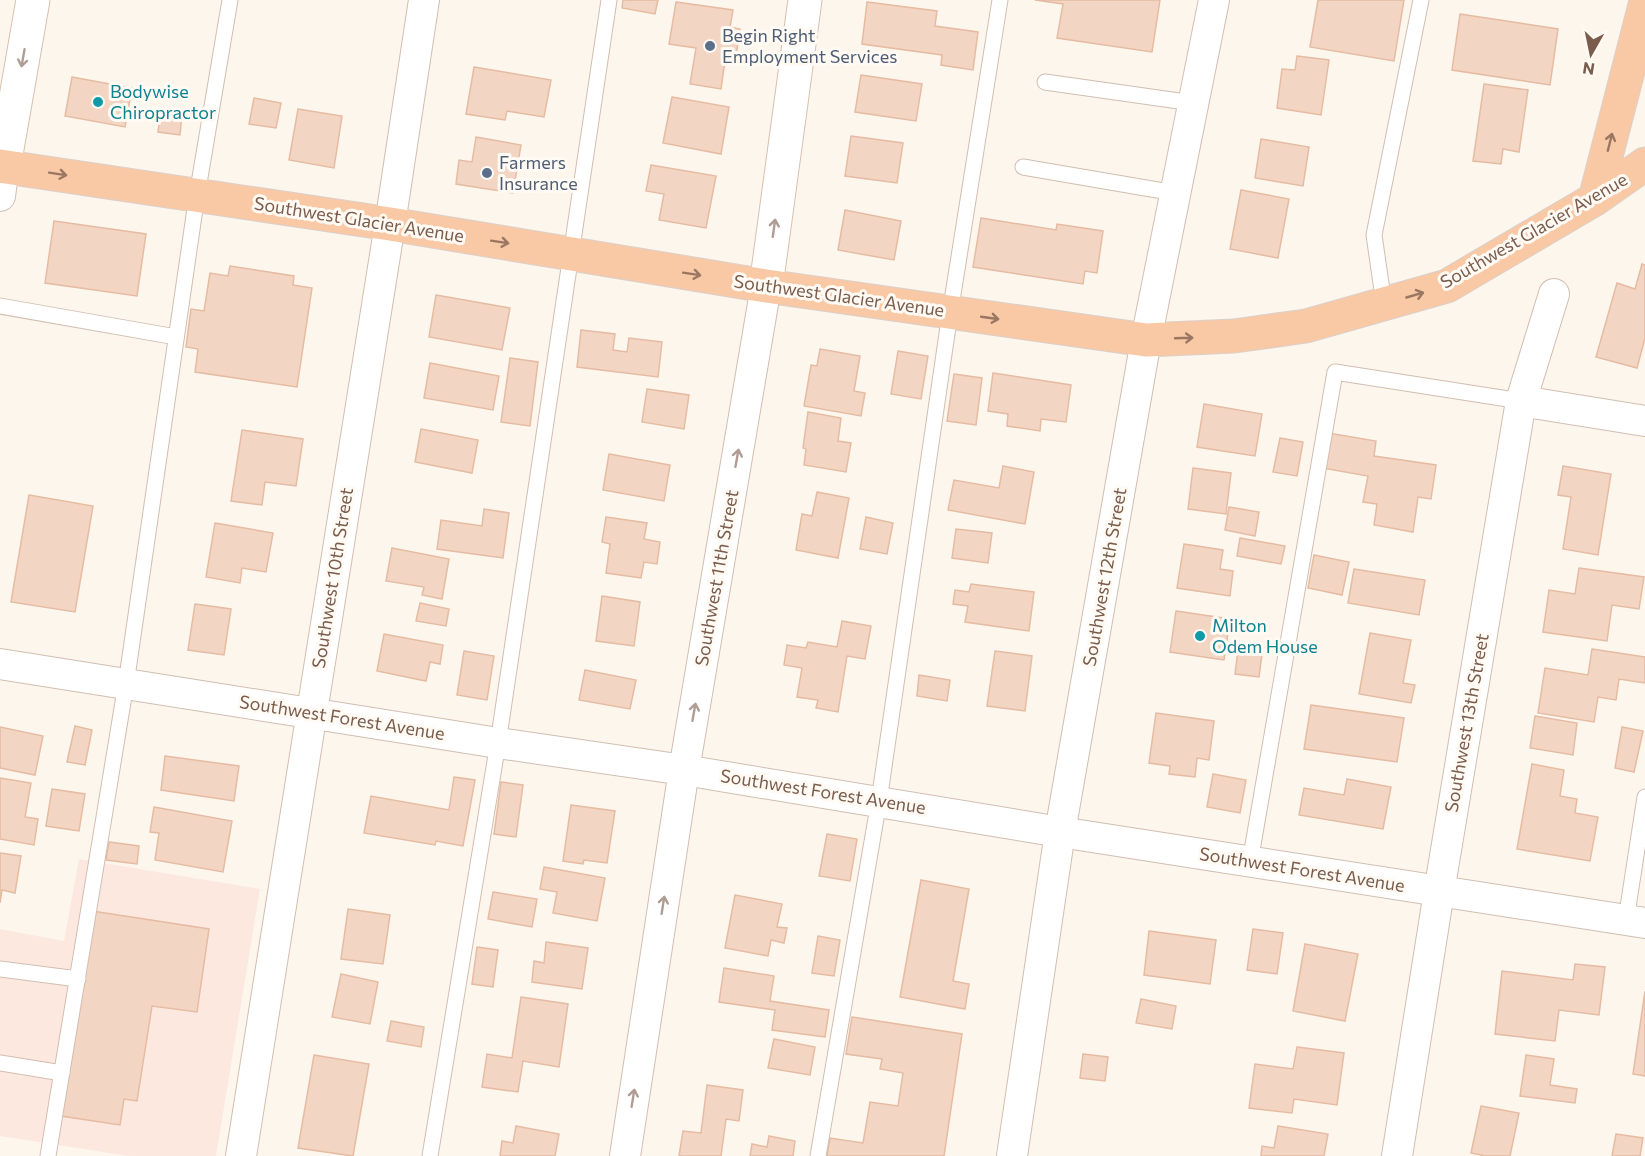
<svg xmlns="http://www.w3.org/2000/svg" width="1645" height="1156" viewBox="0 0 1645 1156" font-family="Commissioner,sans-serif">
	<rect width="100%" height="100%" fill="#fdf6ec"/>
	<path fill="#fde8e0" d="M79 859 260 889 216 1156H129L0 1136V929L64 941Z"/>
	<g fill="#f3d5c3" stroke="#e6bba3" stroke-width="1.5">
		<path d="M623 0H658L655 14 622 8Z"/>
		<path d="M1035 0H1160L1152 52 1057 38 1063 4Z"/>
		<path d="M1318 0H1404L1394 61 1310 47Z"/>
		<path d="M676 2 733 10 730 27 740 29 736 56 726 54 721 89 690 84 696 48 669 44Z"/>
		<path d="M867 2 937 11 935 26 978 32 973 70 941 65 942 55 862 44Z"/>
		<path d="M1460 14 1558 29 1550 85 1452 70Z"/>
		<path d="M1297 56 1329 60 1321 115 1277 108 1282 69 1295 70Z"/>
		<path d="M474 67 551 80 544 117 507 111 505 120 466 114Z"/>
		<path d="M861 75 922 84 916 121 855 112Z"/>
		<path d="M72 77 132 88 125 127 65 116Z"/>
		<path d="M1484 84 1528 90 1519 152 1503 149 1501 164 1473 161Z"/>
		<path d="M672 97 729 107 721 154 663 143Z"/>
		<path d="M254 98 281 103 276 128 249 124Z"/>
		<path d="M298 109 342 116 334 168 289 160Z"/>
		<path d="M161 111 182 114 180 135 158 132Z"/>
		<path d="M851 136 903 143 897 183 845 176Z"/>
		<path d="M476 137 521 145 513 193 456 184 459 160 472 162Z"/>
		<path d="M1261 139 1309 147 1303 186 1255 178Z"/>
		<path d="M651 165 716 176 706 228 659 220 664 194 646 191Z"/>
		<path d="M1241 190 1289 199 1278 258 1230 249Z"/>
		<path d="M845 210 901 221 894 260 838 250Z"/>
		<path d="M981 218 1056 230 1057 224 1103 231 1097 273 1085 271 1083 284 973 267Z"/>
		<path d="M54 221 146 234 137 296 45 283Z"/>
		<path d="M1642 264 1645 265V338L1637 368 1596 357 1617 283 1635 289Z"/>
		<path d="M230 266 294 276 293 285 312 288 297 387 195 372 198 349 186 347 191 309 204 311 210 273 228 276Z"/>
		<path d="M436 295 510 308 502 350 429 337Z"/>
		<path d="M581 330 615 334 613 350 627 352 629 338 662 342 658 377 577 367Z"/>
		<path d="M820 349 860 356 854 391 865 393 861 416 804 406 811 365 817 366Z"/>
		<path d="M898 351 928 356 921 399 891 394Z"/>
		<path d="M510 358 538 362 530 426 501 422Z"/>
		<path d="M430 363 499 376 493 410 424 398Z"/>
		<path d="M993 373 1071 385 1066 422 1041 419 1040 431 1007 426 1008 414 988 411Z"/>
		<path d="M954 374 982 378 976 425 947 421Z"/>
		<path d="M647 389 689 395 684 429 642 422Z"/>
		<path d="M1204 404 1262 414 1255 456 1197 447Z"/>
		<path d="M808 412 841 418 838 441 851 443 846 472 804 465 806 449 803 448Z"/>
		<path d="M421 429 478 440 472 473 415 462Z"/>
		<path d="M242 430 303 439 296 486 265 482 262 505 231 501Z"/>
		<path d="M1328 433 1376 441 1374 456 1436 465 1431 499 1418 497 1413 532 1374 525 1377 504 1363 502 1368 476 1322 468Z"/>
		<path d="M1280 438 1303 442 1297 476 1273 472Z"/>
		<path d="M609 454 670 465 664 501 603 490Z"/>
		<path d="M1003 466 1034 472 1025 524 948 510 954 480 999 488Z"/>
		<path d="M1563 466 1611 474 1598 555 1563 549 1571 497 1558 495Z"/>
		<path d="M1193 468 1231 473 1226 514 1188 509Z"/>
		<path d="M817 492 849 498 838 558 796 550 802 514 812 516Z"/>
		<path d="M29 495 93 506 75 612 11 602Z"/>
		<path d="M1229 507 1259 512 1255 536 1225 530Z"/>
		<path d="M484 509 509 513 503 558 437 549 441 520 482 526Z"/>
		<path d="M606 517 647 523 644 539 660 542 657 564 644 562 641 578 606 573 610 544 602 542Z"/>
		<path d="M866 517 893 523 887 554 860 549Z"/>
		<path d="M215 523 273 533 266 572 242 568 240 583 206 577Z"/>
		<path d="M956 529 992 533 988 563 952 558Z"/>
		<path d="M1240 538 1285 546 1281 564 1237 556Z"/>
		<path d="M1184 544 1223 550 1220 569 1233 571 1230 596 1177 588Z"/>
		<path d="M392 548 449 559 442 599 422 595 424 587 386 581Z"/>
		<path d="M1314 555 1349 562 1342 595 1308 588Z"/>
		<path d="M1579 568 1644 577 1639 609 1612 605 1607 641 1543 632 1549 590 1575 594Z"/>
		<path d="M1354 569 1425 580 1419 615 1348 603Z"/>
		<path d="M971 584 1034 592 1029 631 965 622 968 606 953 604 955 590 969 592Z"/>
		<path d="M602 596 640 602 634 646 596 641Z"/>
		<path d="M420 603 449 609 446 626 416 621Z"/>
		<path d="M195 604 231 609 224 655 188 650Z"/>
		<path d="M1176 611 1230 619 1224 660 1170 652Z"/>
		<path d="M842 621 871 626 865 659 847 656 838 712 816 708 818 700 797 697 802 668 784 665 787 645 806 648 808 642 837 647Z"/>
		<path d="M1370 633 1411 640 1403 683 1415 685 1411 703 1359 694Z"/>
		<path d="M384 634 443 645 440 664 430 662 426 681 377 671Z"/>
		<path d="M1592 649 1645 657V683L1619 679 1616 700 1598 697 1594 722 1538 713 1545 668 1588 675Z"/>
		<path d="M1238 650 1262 654 1259 677 1235 674Z"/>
		<path d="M464 651 494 656 487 700 457 695Z"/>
		<path d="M995 651 1032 656 1025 711 987 706Z"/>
		<path d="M585 670 636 680 630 709 579 700Z"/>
		<path d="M919 675 950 680 947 701 917 696Z"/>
		<path d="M1311 705 1404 718 1397 762 1304 749Z"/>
		<path d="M1156 713 1214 721 1209 760 1197 758 1195 777 1169 774 1170 766 1149 763Z"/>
		<path d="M1535 716 1577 723 1573 755 1530 748Z"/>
		<path d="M75 726 92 730 85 765 67 762Z"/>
		<path d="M0 727 43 736 35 775 0 768Z"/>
		<path d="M1622 727 1643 731 1634 772 1615 768Z"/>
		<path d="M165 756 239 766 234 801 161 790Z"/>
		<path d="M1532 764 1564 770 1560 796 1577 799 1575 813 1598 817 1590 861 1517 849Z"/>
		<path d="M1213 774 1246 780 1240 813 1207 807Z"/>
		<path d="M454 777 475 780 463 846 436 841 435 845 364 833 371 796 449 810Z"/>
		<path d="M0 778 31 783 25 817 38 819 34 845 0 839Z"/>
		<path d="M1347 779 1391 787 1383 829 1299 815 1304 788 1344 795Z"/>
		<path d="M501 782 523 785 516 837 494 834Z"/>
		<path d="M52 789 85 794 79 831 46 826Z"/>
		<path d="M571 805 615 811 607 863 584 860 583 864 563 861Z"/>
		<path d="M154 807 232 821 223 872 155 860 159 833 150 832Z"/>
		<path d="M827 834 857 839 850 881 819 876Z"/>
		<path d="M109 842 139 846 137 864 106 860Z"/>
		<path d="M0 853 21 856 15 893 2 890 0 903Z"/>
		<path d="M544 867 605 878 597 921 553 913 557 892 540 889Z"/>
		<path d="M921 880 969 889 953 981 969 984 965 1009 900 997Z"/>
		<path d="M493 892 537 899 532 927 488 919Z"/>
		<path d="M735 895 782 904 777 927 787 928 784 943 771 940 768 956 725 948Z"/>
		<path d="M348 909 390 915 383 964 341 959Z"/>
		<path d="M92 911 209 929 197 1012 152 1006 137 1101 124 1099 120 1125 61 1116Z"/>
		<path d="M1253 929 1283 933 1277 974 1247 970Z"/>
		<path d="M1149 931 1216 940 1210 984 1144 975Z"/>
		<path d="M818 936 840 940 834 976 812 973Z"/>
		<path d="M546 942 588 948 582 989 532 982 534 961 544 963Z"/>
		<path d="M1305 944 1358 954 1345 1021 1293 1011Z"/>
		<path d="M477 947 498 950 493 987 472 984Z"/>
		<path d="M1575 964 1605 967 1599 1015 1559 1010 1555 1041 1495 1034 1502 971 1573 980Z"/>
		<path d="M724 968 774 976 770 1001 829 1010 825 1037 772 1030 775 1010 719 1002Z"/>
		<path d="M341 974 378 982 370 1024 332 1017Z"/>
		<path d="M1645 991V1076L1633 1074Z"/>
		<path d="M521 997 568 1004 559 1067 523 1061 518 1092 482 1087 487 1054 512 1058Z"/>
		<path d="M1141 999 1176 1006 1172 1029 1136 1023Z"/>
		<path d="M852 1017 962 1034 944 1156H827L830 1138 863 1143 870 1102 898 1106 903 1073 880 1069 882 1059 846 1054Z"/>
		<path d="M391 1021 424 1027 421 1047 387 1041Z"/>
		<path d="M774 1039 815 1047 810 1075 768 1068Z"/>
		<path d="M1297 1047 1344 1053 1337 1105 1294 1099 1292 1113 1249 1108 1255 1064 1293 1069Z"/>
		<path d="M1083 1054 1108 1057 1105 1081 1080 1078Z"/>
		<path d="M314 1055 369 1064 353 1156 298 1148Z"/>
		<path d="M1526 1055 1554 1059 1550 1085 1577 1089 1575 1103 1520 1096Z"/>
		<path d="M707 1085 743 1090 739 1121 726 1119 721 1156H679L683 1131 701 1133Z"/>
		<path d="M1481 1106 1519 1113 1510 1156H1485L1471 1153Z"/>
		<path d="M516 1126 559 1134 555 1156H500L502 1141 513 1143Z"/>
		<path d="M1278 1126 1328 1134 1324 1156H1261L1262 1146 1274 1148Z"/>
		<path d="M1616 1134 1643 1138 1640 1156H1612Z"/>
		<path d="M769 1136 795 1141 793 1156H750L752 1144 767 1147Z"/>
	</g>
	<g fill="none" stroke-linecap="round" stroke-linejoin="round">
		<g stroke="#d1beb0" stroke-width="17">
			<g id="service">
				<path d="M1045 82 1193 103"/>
				<path d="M1023 167 1175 193"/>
				<path d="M1384 304 1374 235 1421 0"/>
				<path d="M0 306 176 337"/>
				<path d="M1250 862 1335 372 1521 401"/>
				<path d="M1626 920 1645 797"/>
				<path d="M0 969 78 979"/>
				<path d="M0 1063 62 1073"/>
				<path d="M48 1156 126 684 197 195 230 0"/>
				<path d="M430 1156 498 743 609 0"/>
				<path d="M818 1156 879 801 950 313 1000 0"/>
			</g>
		</g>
		<g stroke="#d1beb0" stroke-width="32">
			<g id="minor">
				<path d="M0 196 4 166"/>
				<path d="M1521 401 1645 421"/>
				<path d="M0 664 498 743 684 770 1060 832 1645 923"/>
				<path d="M241 1156 390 224 424 0"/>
				<path d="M625 1156 684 770 766 286"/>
				<path d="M1012 1156 1060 832 1146 340 1214 0"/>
				<path d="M1397 1156 1439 892 1521 401 1554 294"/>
			</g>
		</g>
		<g stroke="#d6c0b0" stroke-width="35">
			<g id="secondary">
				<path d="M4 166 33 0"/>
				<path d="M766 286 805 0"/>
			</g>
		</g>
		<g stroke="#dad1cd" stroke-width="35">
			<g id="trunk">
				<path d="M0 166 390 224 766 286 1146 340 1234 336 1306 326 1447 286 1595 199 1645 164"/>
				<path d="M1595 199 1645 5"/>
			</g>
		</g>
		<use href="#service" stroke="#fff" stroke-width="15"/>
		<use href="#minor" stroke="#fff" stroke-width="30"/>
		<use href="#secondary" stroke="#fff" stroke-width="33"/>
		<use href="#trunk" stroke="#f9c8a4" stroke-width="33"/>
	</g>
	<defs><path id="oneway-shaft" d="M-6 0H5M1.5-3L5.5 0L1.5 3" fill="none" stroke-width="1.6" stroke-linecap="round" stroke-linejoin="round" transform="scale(1.5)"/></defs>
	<g stroke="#af9d94">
		<use href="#oneway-shaft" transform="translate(23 58) rotate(100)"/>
		<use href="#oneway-shaft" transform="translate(774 228) rotate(-82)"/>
		<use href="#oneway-shaft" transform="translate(737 458) rotate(-80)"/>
		<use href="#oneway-shaft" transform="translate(694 712) rotate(-80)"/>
		<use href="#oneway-shaft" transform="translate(663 905) rotate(-81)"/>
		<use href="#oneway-shaft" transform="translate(633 1098) rotate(-81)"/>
	</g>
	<g stroke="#9a7763">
		<use href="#oneway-shaft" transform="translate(1610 142) rotate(-76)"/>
		<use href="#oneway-shaft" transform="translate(58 174) rotate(9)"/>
		<use href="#oneway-shaft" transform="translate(500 242) rotate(9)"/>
		<use href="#oneway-shaft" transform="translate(692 274) rotate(9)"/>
		<use href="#oneway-shaft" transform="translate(1415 295) rotate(-16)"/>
		<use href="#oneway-shaft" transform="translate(990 318) rotate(8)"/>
		<use href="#oneway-shaft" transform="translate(1184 338) rotate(-2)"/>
	</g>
	<g fill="#5c6f8a" stroke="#fffaf3" stroke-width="2">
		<circle cx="710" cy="46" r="6"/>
		<circle cx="487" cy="173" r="6"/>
	</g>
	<g fill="#0f9aa8" stroke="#fffaf3" stroke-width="2">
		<circle cx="98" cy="102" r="6"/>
		<circle cx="1200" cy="636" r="6"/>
	</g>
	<g text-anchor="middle" stroke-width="6" stroke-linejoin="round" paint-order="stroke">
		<g font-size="18" fill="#4e5e75" stroke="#fffaf3" text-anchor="start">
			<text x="722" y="42">Begin Right<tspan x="722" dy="21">Employment Services</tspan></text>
			<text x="499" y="169">Farmers<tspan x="499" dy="21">Insurance</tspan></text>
		</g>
		<g font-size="18" fill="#0d838f" stroke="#fffaf3" text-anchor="start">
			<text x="110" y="98">Bodywise<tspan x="110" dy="21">Chiropractor</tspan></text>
			<text x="1212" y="632">Milton<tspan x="1212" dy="21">Odem House</tspan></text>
		</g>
		<g font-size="18" fill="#7a5c4d" stroke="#fffaf3">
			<text transform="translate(359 220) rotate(9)" y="6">Southwest Glacier Avenue</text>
			<text transform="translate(1534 231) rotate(-30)" y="6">Southwest Glacier Avenue</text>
			<text transform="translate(839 296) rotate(8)" y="6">Southwest Glacier Avenue</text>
			<text transform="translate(1105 577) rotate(-80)" y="6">Southwest 12th Street</text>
			<text transform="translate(333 578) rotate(-81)" y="6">Southwest 10th Street</text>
			<text transform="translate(717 578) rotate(-80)" y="6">Southwest 11th Street</text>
			<text transform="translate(342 718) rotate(9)" y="6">Southwest Forest Avenue</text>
			<text transform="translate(1467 723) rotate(-80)" y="6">Southwest 13th Street</text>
			<text transform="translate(823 792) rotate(9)" y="6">Southwest Forest Avenue</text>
			<text transform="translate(1302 870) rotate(9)" y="6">Southwest Forest Avenue</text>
		</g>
	</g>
	<g transform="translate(1591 54) rotate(189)" stroke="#fffaf3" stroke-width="4.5" paint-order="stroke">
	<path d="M0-4.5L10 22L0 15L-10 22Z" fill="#7a5c4d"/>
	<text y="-9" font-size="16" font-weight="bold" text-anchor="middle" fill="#7a5c4d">N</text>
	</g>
</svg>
